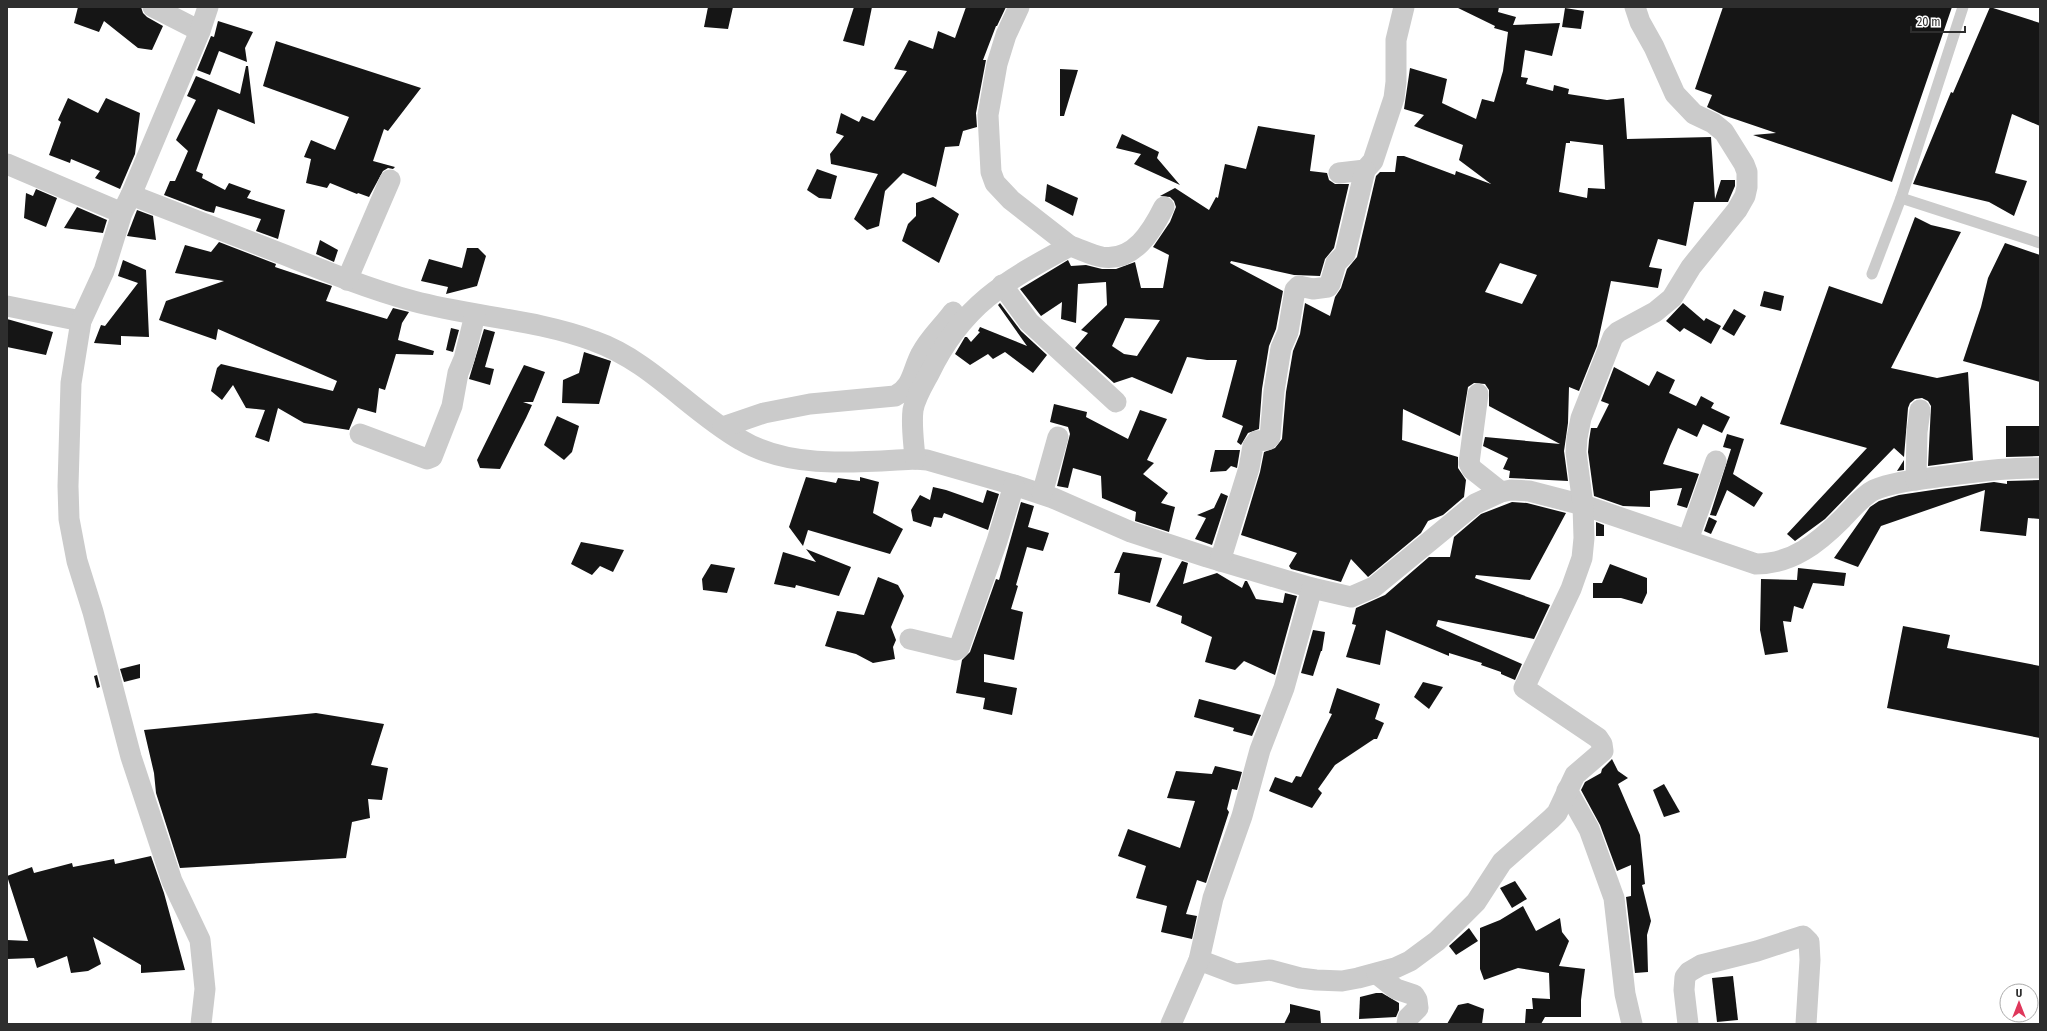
<svg xmlns="http://www.w3.org/2000/svg" width="2047" height="1031" viewBox="0 0 2047 1031" font-family="'Fira Sans Condensed',sans-serif">
	<rect width="100%" height="100%" fill="#fff"/>
	<g fill="#151515" fill-rule="evenodd">
		<path d="M78 7H141L143 13 147 17 163 26 152 50 138 48 104 21 99 32 74 23Z"/>
		<path d="M708 7H733L728 29 704 27Z"/>
		<path d="M854 7H872L864 46 843 41Z"/>
		<path d="M966 7H1006L997 26H996L983 60H986L976 113 977 127 963 131 959 146 945 147 936 187 903 173 885 191 879 226 867 230 854 219 878 174 831 164 830 154 844 136 836 133 841 113 859 122 862 116 874 121 907 71 894 69 909 40 933 49 938 31 955 38Z"/>
		<path d="M1456 7H1499L1498 12 1516 17 1513 25 1560 23 1552 56 1525 50 1521 77 1528 78 1526 84 1553 91 1554 85 1569 89 1568 94 1607 100 1624 98 1627 139 1711 137 1715 199 1721 180H1735V186L1728 202H1694L1686 246 1658 239 1649 267 1662 269 1658 288 1611 281 1597 346 1579 391 1569 387 1568 423 1564 451 1568 481 1509 478 1510 471 1503 469 1508 458 1483 446 1485 437 1560 444 1489 406V390L1485 384 1474 383 1468 387 1460 436 1403 409 1402 440 1458 457V468L1466 480 1464 497 1443 515 1428 521 1421 533 1368 577 1351 559 1341 582 1291 569 1289 566 1297 553 1241 535 1260 472 1264 452 1275 448 1282 439 1286 392 1293 351 1300 334 1305 303 1330 316 1335 297 1341 288 1347 269 1357 257 1376 176 1380 172H1395L1397 156H1404L1455 175 1456 171 1491 184 1459 160 1463 145 1414 126 1424 115 1404 109 1410 68 1447 79 1442 103 1476 119 1482 99 1494 102 1503 71 1508 32 1494 28 1495 26ZM1570 141 1603 145 1605 189 1588 188 1587 198 1559 192 1566 143H1570ZM1500 263 1537 275 1522 304 1485 292Z"/>
		<path d="M1723 7H1952L1892 182 1753 135 1776 133 1723 115 1707 107 1712 95 1695 89Z"/>
		<path d="M1990 7 2040 23V126L2012 114 1995 173 2027 181 2014 216 1989 202 1913 184 1951 92 1953 93Z"/>
		<path d="M1565 8 1584 11 1581 29 1562 27Z"/>
		<path d="M218 21 253 32 245 48 247 62 219 51 210 75 197 70 211 36 214 37Z"/>
		<path d="M276 41 421 88 388 131 384 129 373 161 395 167 393 169 388 168 383 171 369 197 358 193 357 194 330 183 327 188 306 183 311 159 304 157 311 140 335 150 349 117 263 86Z"/>
		<path d="M246 66H248L255 124 218 109 196 171 203 174 202 178 225 190 229 183 251 191 247 198 285 210 278 239 256 231 261 219 216 206 214 213 206 211 164 195 170 181H175L188 151 176 140 196 100 187 96 196 76 240 94Z"/>
		<path d="M1060 69 1078 70 1064 116H1060Z"/>
		<path d="M68 98 98 113 106 98 140 113 135 154 120 189 95 178 100 171 71 159 70 163 49 155 61 122 58 120Z"/>
		<path d="M1258 126 1315 135 1310 171 1327 173 1329 180 1335 184H1349L1334 248 1325 259 1320 276 1294 275 1231 261 1230 263 1283 291 1276 329 1269 346 1262 389 1259 429 1248 433 1241 445 1237 442 1243 426 1222 417 1237 360H1207L1187 357 1172 394 1132 377 1114 383 1075 348 1088 333 1081 330 1107 305 1106 282 1078 284 1076 323 1061 319 1062 302 1041 316 1020 289 1068 260 1071 266 1086 265 1102 269H1116L1135 262 1141 288H1163L1169 255 1153 247 1170 222 1176 207 1174 201 1170 197 1160 196 1175 188 1209 210 1216 197 1218 198 1225 164 1246 169ZM1125 318 1160 320 1137 356 1124 354 1112 346Z"/>
		<path d="M1122 134 1159 152 1157 158 1180 185 1134 164 1141 154 1116 148Z"/>
		<path d="M817 169 837 176 831 199 819 198 807 190Z"/>
		<path d="M1047 184 1078 198 1073 216 1045 201Z"/>
		<path d="M36 189 57 198 46 227 24 218 26 193 33 196Z"/>
		<path d="M933 197 959 214 939 263 902 241 908 224 916 216V203Z"/>
		<path d="M77 207 107 220 103 233 64 228Z"/>
		<path d="M137 210 153 216 156 240 127 236Z"/>
		<path d="M1915 217 1931 225 1961 232 1891 368 1937 378 1968 372 1973 460 1928 466 1931 406 1928 401 1922 398 1915 399 1910 403 1908 408 1904 457 1894 448 1825 519 1795 541 1787 534 1867 448 1780 424 1829 286 1882 304Z"/>
		<path d="M320 240 338 250 334 262 316 254Z"/>
		<path d="M219 242 276 264 275 267 332 286 326 301 387 319 393 308 409 312 402 323 398 340 434 351 433 355 396 354 385 390 379 388 376 413 358 408 349 430 304 423 278 408 269 442 255 437 265 410 246 408 233 385 222 400 211 391 217 368 221 364 333 391 337 381 218 329 216 340 159 320 166 301 224 281 175 273 185 245 211 252Z"/>
		<path d="M2005 243 2040 255V382L1963 361 1981 307 1988 278Z"/>
		<path d="M467 248H478L486 256 477 286 446 294 448 287 421 281 429 259 462 268Z"/>
		<path d="M123 260 146 270 149 337 121 336V345L94 343 101 325 105 326 138 283 118 276Z"/>
		<path d="M1764 291 1784 296 1781 311 1760 306Z"/>
		<path d="M1000 303 1021 331 1047 355 1033 373 1005 352 993 359 988 354 970 365 955 354 965 337H967L971 342 980 332 978 331 980 327 1027 346 998 305Z"/>
		<path d="M1683 303 1704 321 1706 318 1721 326 1711 344 1684 328 1680 332 1666 321Z"/>
		<path d="M1734 309 1746 316 1734 336 1722 329Z"/>
		<path d="M7 319 53 332 46 355 7 347Z"/>
		<path d="M451 328 459 330 453 352 446 350Z"/>
		<path d="M484 329 495 332 485 367 494 369 490 385 469 379Z"/>
		<path d="M584 352 611 361 599 404 562 403 563 380 579 373Z"/>
		<path d="M524 365 545 372 533 402H523L532 405 526 418 500 469 480 468 477 460Z"/>
		<path d="M1614 367 1649 386 1657 371 1675 380 1669 393 1696 406 1701 396 1714 403 1711 408 1730 417 1722 433 1703 424 1697 437 1678 428 1670 446 1663 464 1699 474 1687 508 1677 505 1682 488 1650 491V507L1623 506 1594 496 1588 452 1589 440 1591 428H1597L1609 404 1601 401Z"/>
		<path d="M1054 404 1087 412 1086 417 1128 439 1140 410 1167 419 1147 460 1154 463 1143 474 1168 493 1161 503 1175 507 1169 532 1135 521 1136 512 1102 498 1101 476 1073 468 1068 488 1057 486 1070 434 1068 427 1050 422Z"/>
		<path d="M557 416 579 426 572 452 564 460 544 445Z"/>
		<path d="M2006 426H2040V456L2006 457Z"/>
		<path d="M1727 434 1744 439 1733 474 1763 493 1754 507 1727 490 1716 516 1710 515 1731 449 1723 447Z"/>
		<path d="M1215 450H1240L1237 468 1231 466 1226 471 1210 472Z"/>
		<path d="M1904 460V470L1897 471Z"/>
		<path d="M806 477 836 483 838 478 860 481V477L879 482 873 513 903 529 890 554 808 530 803 546 789 527Z"/>
		<path d="M2040 480V519L2028 518 2026 536 1980 531 1985 490 1881 526 1858 567 1834 558 1870 507 1879 501 1899 495 1939 489 1994 482 2007 484V481Z"/>
		<path d="M933 487 946 490 983 503 987 490 999 494 988 530 944 513 942 518 934 517 931 527 913 521 911 510 920 495 930 500Z"/>
		<path d="M1221 493 1228 496 1212 545 1195 539 1206 518 1197 515 1214 508Z"/>
		<path d="M1021 502 1034 506 1028 527 1049 533 1043 551 1027 547 1016 585 1018 586 1011 609 1023 612 1014 660 984 654V682L1017 688 1012 715 983 709 985 698 956 693 962 660 970 652 996 579 999 580Z"/>
		<path d="M1512 502 1527 503 1566 513 1530 580 1476 575 1475 578 1550 605 1534 639 1438 620 1436 626 1522 664 1515 680 1501 674V672L1481 665 1482 663 1449 653V656L1386 630 1380 665 1346 657 1356 625 1352 624 1356 608 1385 595 1429 557H1450L1454 537 1481 514Z"/>
		<path d="M1709 517 1717 521 1711 534 1704 531Z"/>
		<path d="M1596 522 1604 525V536H1596Z"/>
		<path d="M581 542 624 550 613 572 600 566 592 575 571 564Z"/>
		<path d="M806 549 851 567 839 596 796 585 795 588 774 584 783 552 816 562Z"/>
		<path d="M1123 552 1162 558 1150 603 1118 594 1120 573H1114Z"/>
		<path d="M1182 561 1188 563 1183 584 1217 573 1242 588 1245 581H1247L1256 599 1283 603 1285 593 1297 596 1275 675 1244 661 1235 670 1205 662 1212 637 1181 623 1182 616 1156 606Z"/>
		<path d="M711 564 735 568 727 593 703 590 702 579Z"/>
		<path d="M1610 564 1647 578V593L1642 604 1621 598H1593V583H1602Z"/>
		<path d="M1798 568 1846 573 1844 586 1813 583 1803 609 1794 606 1791 622 1783 621 1788 652 1765 655 1760 630 1761 579 1797 580Z"/>
		<path d="M878 577 898 585 904 596 891 627 896 640 893 647 895 659 873 663 856 654 825 646 837 611 864 615Z"/>
		<path d="M1903 626 1950 635 1947 648 2040 666V738L1887 708Z"/>
		<path d="M1313 630 1325 632 1322 651H1321L1313 676 1301 673Z"/>
		<path d="M140 664V678L124 682 120 669Z"/>
		<path d="M97 675 100 687 97 688 94 676Z"/>
		<path d="M1423 682 1443 687 1429 709 1414 697Z"/>
		<path d="M1337 688 1380 704 1375 719 1384 723 1377 739H1374L1335 765 1318 789 1322 793 1312 808 1269 791 1275 777 1292 783 1296 776 1301 777 1332 714 1329 713Z"/>
		<path d="M1199 699 1261 715 1252 736 1233 731 1234 728 1194 717Z"/>
		<path d="M316 713 384 724 371 765 388 768 382 800 368 799 370 818 352 822 346 858 180 868 156 793 154 773 144 730Z"/>
		<path d="M1612 759 1618 771 1628 778 1618 784 1640 835 1645 884 1642 885 1651 921 1647 935 1648 972 1635 973 1626 897 1631 896V865L1617 871 1600 825 1581 790 1585 782 1601 773 1602 769Z"/>
		<path d="M1215 766 1242 772 1237 790 1232 789 1227 809 1229 812 1206 883 1197 880 1186 914 1197 916 1192 939 1161 932 1167 906 1136 898 1146 866 1118 856 1128 829 1180 848 1195 801 1167 798 1176 771 1212 774Z"/>
		<path d="M1664 784 1680 812 1664 817 1653 790Z"/>
		<path d="M151 856 164 893 185 970 141 973V965L93 937 101 964 88 971 71 973 67 956 37 968 34 958 7 959V940L28 941 7 876 32 867 34 873 72 863 73 867 114 859 115 864Z"/>
		<path d="M1515 881 1527 899 1512 908 1500 888Z"/>
		<path d="M1523 906 1536 931 1560 918 1562 932 1569 941 1559 966 1585 969 1581 1000V1017H1545L1541 1024 1525 1023 1526 1009H1533L1532 998 1550 999 1549 973 1518 968 1484 980 1480 969V928L1500 920Z"/>
		<path d="M1469 928 1478 941 1456 955 1449 946Z"/>
		<path d="M1733 976 1738 1020 1717 1022 1712 978Z"/>
		<path d="M1376 993H1382L1399 1003V1010L1396 1017 1359 1019 1360 997Z"/>
		<path d="M1468 1003 1484 1009 1482 1024H1447L1458 1005Z"/>
		<path d="M1290 1004 1320 1011 1321 1024H1284L1290 1012Z"/>
	</g>
	<g fill="none" stroke-linecap="round" stroke-linejoin="round">
		<g stroke="#cbcbcb" stroke-width="11">
			<path d="M1963 7 1901 198 2040 243"/>
			<path d="M1872 274 1901 198"/>
		</g>
		<g stroke="#cbcbcb" stroke-width="21">
			<path d="M153 7 200 31"/>
			<path d="M1019 7 1006 35 997 64 988 115 991 172 995 183 1011 200 1070 246"/>
			<path d="M7 164 122 213"/>
			<path d="M1339 173 1365 170 1373 161 1394 98 1396 82V40L1404 7"/>
			<path d="M131 195C183 215 234 235 285 255 327 272 369 289 413 301 472 317 536 319 594 341 651 361 690 411 741 440 791 470 859 462 915 459L927 460 1014 485 1053 498 1131 532 1207 557 1312 588 1351 597 1374 587 1475 504 1501 492 1511 490 1529 491 1583 505 1756 564C1792 564 1818 543 1842 519 1852 509 1862 496 1874 490 1893 482 1916 480 1937 477 1971 473 2005 467 2040 468"/>
			<path d="M347 280 390 180"/>
			<path d="M1002 285 1029 322 1116 402"/>
			<path d="M7 306 81 321"/>
			<path d="M1478 394 1469 463 1472 469 1501 492"/>
			<path d="M723 427 764 413 810 404 895 396C913 387 912 371 921 354 929 338 943 326 953 312"/>
			<path d="M360 434 427 459 432 457 452 406 458 373 464 359 475 315"/>
			<path d="M915 459C914 443 911 426 913 410 915 398 923 385 929 374 962 305 1005 281 1070 246 1080 249 1091 255 1102 257 1134 262 1152 231 1164 207"/>
			<path d="M1916 480 1917 432 1920 410"/>
			<path d="M1042 494 1058 437"/>
			<path d="M1688 540 1716 461"/>
			<path d="M1220 561 1249 468 1253 446 1257 441 1267 440 1270 437 1274 391 1279 360 1281 348 1288 332 1295 290 1299 286 1313 289 1328 287 1330 284 1336 263 1345 254 1365 170"/>
			<path d="M910 639 956 650 959 648 997 541 1014 485"/>
			<path d="M1567 790 1589 829 1614 898 1625 994 1632 1024"/>
			<path d="M1199 960 1236 974 1270 970 1300 978 1316 980 1342 981 1358 978 1395 968 1410 961 1437 941 1476 902 1502 862 1551 819 1557 813 1575 775 1603 751 1602 744 1598 738 1524 688 1571 589 1582 558 1584 538 1583 505 1576 452 1577 438 1581 418 1613 337 1618 332 1655 312 1672 298 1691 267 1737 210 1745 196 1747 187V172L1744 164 1724 132 1713 123 1694 114 1675 94 1654 47 1640 22 1635 7"/>
			<path d="M1377 974 1396 989 1414 995 1417 1000 1418 1008 1408 1018 1407 1024"/>
			<path d="M201 1024 205 989 200 940 172 881 131 757 93 612 77 561 69 519 68 486 71 383 81 321 104 271 122 213 131 195 200 31 208 7"/>
			<path d="M1171 1024 1199 960 1213 898 1242 816 1260 750 1284 688 1312 588"/>
			<path d="M1688 1024 1684 990 1685 977 1689 972 1701 965 1757 951 1803 936 1809 942 1810 960 1806 1024"/>
		</g>
	</g>
	<rect width="2047" height="1031" fill="none" stroke="#2e2e2e" stroke-width="16"/>
	<g transform="translate(2019 1003)"><circle r="19" fill="#ffffff" stroke="#ababab"/>
	<path d="M0-3L7 15L0 10L-7 15Z" fill="#df375b"/>
	<text y="-6" font-size="11" font-weight="bold" text-anchor="middle" fill="#2e2e2e">U</text>
	</g>
	<path d="M1911 26v6h54v-6" fill="none" stroke="#2e2e2e" stroke-width="2"/>
	<text x="1917" y="26" font-size="12" fill="#2e2e2e" stroke="#ffffff" stroke-width="3" paint-order="stroke">20 m</text>
</svg>
